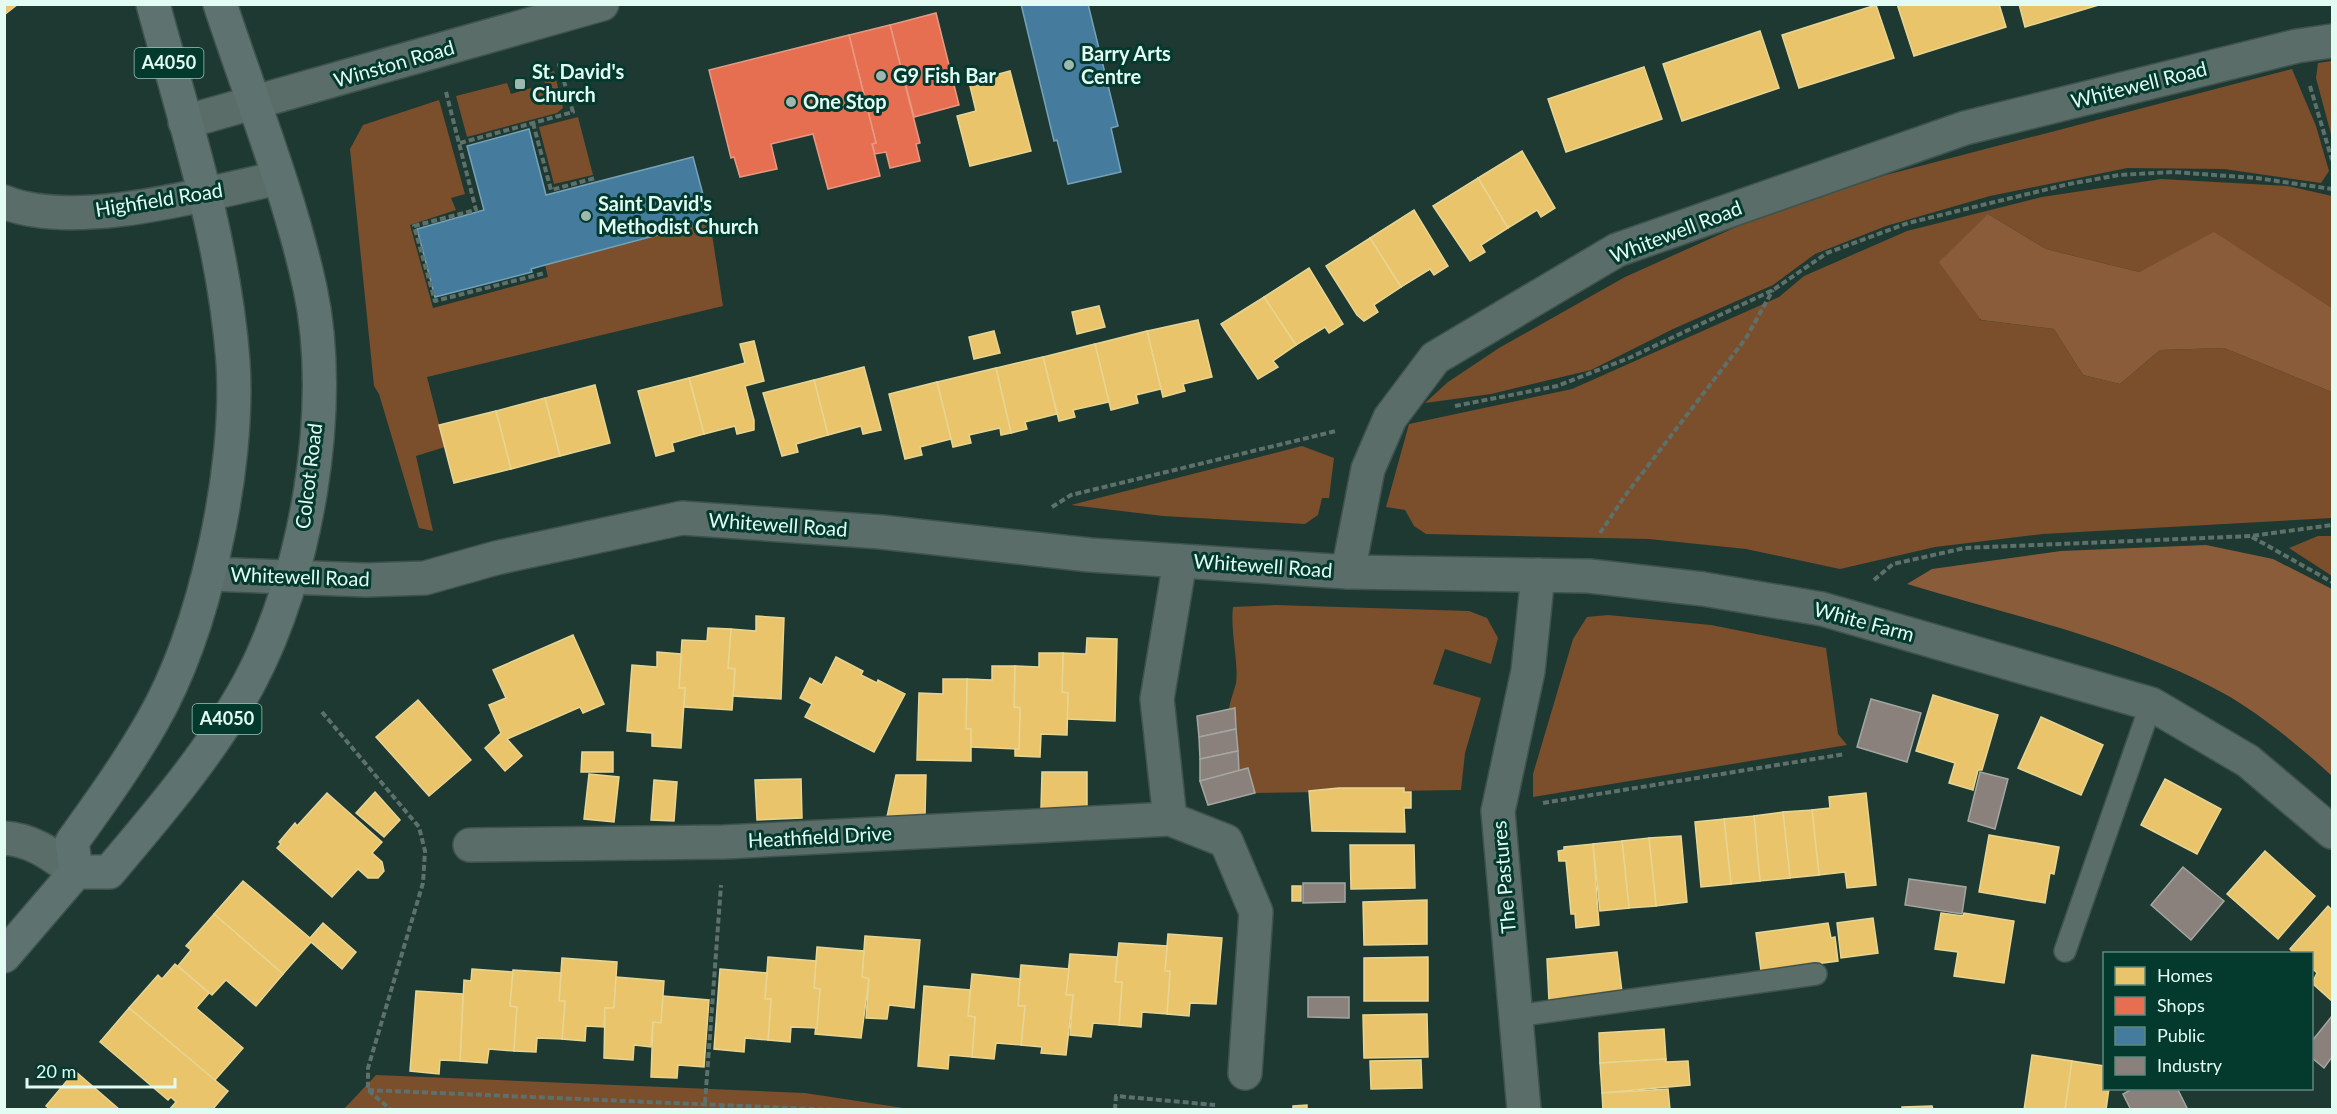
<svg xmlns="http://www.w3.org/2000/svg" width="2337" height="1114" viewBox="0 0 2337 1114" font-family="Lato,sans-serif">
	<rect width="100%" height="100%" fill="#1e3932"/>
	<g fill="#7b4e2c">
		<path d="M2332 61V138L2316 78 2318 63Z"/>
		<path d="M2292 69 2316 126 2329 171 2321 183 2224 169 2127 168 1990 196 1886 226 1815 254 1773 285 1673 329 1591 370 1491 394 1425 403 1448 382 1499 348 1625 277 1754 219 1886 175Z"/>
		<path d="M554 71 563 108 557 113 467 137 456 96 507 83 511 94 545 84 543 73Z"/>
		<path d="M439 100 465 194 451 198 456 210 410 225 433 308 548 277 545 265 710 221 723 306 427 377 445 447 416 456 433 531 419 528 379 394 374 386 350 149 363 125Z"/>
		<path d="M578 117 593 175 554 184 539 127Z"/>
		<path d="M2161 179 2288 186 2332 196V308L2214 233 2139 272 2046 249 1988 214 1980 320 2054 329 2083 375 2120 384 2160 350 2224 348 2332 392V518L2043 534 1935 547 1840 569 1746 549 1649 539 1426 534 1414 526 1405 510 1386 507 1409 424 1572 389 1779 297 1804 276 1907 231 2042 197Z"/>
		<path d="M1302 446 1334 458 1329 498H1322L1318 515 1305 524 1163 516 1071 505Z"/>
		<path d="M2318 536H2332V576L2289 548Z"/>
		<path d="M1275 605 1469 611 1487 618 1498 638 1491 664 1445 649 1433 684 1481 698 1465 753 1461 790 1255 793 1248 769 1239 771 1235 708 1229 710C1230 700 1234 692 1236 683 1239 663 1230 631 1233 607Z"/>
		<path d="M1608 615 1711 625 1826 648 1838 734 1847 745 1533 797V774L1573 639 1587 617Z"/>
		<path d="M376 1075 805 1093 910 1109H344Z"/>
	</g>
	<g fill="#8a5c3a">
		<path d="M1988 214 2046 249 2139 272 2214 232 2332 308V392L2224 348 2160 350 2120 384 2083 375 2054 329 1981 320 1939 262Z"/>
		<path d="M2206 545 2273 559 2332 589V776C2303 749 2258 712 2223 693 2126 640 2013 616 1907 584L1932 569 2061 551Z"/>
	</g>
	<g fill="#e9c46a" stroke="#e7d593" stroke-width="1.5">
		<path d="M4 4H18L4 15Z"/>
		<path d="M1897 4H1999L2006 27 1914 56Z"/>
		<path d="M2019 4H2102L2025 27Z"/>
		<path d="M1876 5 1894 58 1799 88 1782 35Z"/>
		<path d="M1760 31 1779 88 1682 121 1663 64Z"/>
		<path d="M1644 67 1662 119 1566 152 1548 99Z"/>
		<path d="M1010 71 1031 151 970 166 957 116 976 111 969 82Z"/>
		<path d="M1522 151 1555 208 1541 217 1537 210 1508 228 1478 178Z"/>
		<path d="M1478 178 1508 228 1481 245 1485 252 1470 261 1433 206Z"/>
		<path d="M1414 210 1448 266 1434 275 1430 269 1401 287 1370 238Z"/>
		<path d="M1370 238 1401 287 1374 305 1378 312 1364 321 1357 315 1326 266Z"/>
		<path d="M1309 268 1343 324 1329 333 1325 327 1296 345 1264 297Z"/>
		<path d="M1264 297 1296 345 1273 361 1278 367 1258 379 1221 324Z"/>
		<path d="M1099 306 1105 327 1077 334 1072 312Z"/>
		<path d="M1198 320 1212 377 1183 384 1185 391 1163 397 1147 331Z"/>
		<path d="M994 331 1000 353 974 359 969 337Z"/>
		<path d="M1147 331 1161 389 1136 395 1138 403 1111 410 1095 344Z"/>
		<path d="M754 341 764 381 745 386 754 420V430L737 434 735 426 704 434 689 378 745 363 740 344Z"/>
		<path d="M1095 344 1109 402 1073 410 1075 417 1059 421 1043 357Z"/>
		<path d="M1043 357 1057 414 1025 422 1027 429 1011 433 996 368Z"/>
		<path d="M864 367 881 430 863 434 861 426 828 435 814 380Z"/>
		<path d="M996 368 1011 433 1001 435 1000 428 969 435 971 443 953 447 937 382Z"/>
		<path d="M689 378 704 434 672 443 674 451 656 456 638 391Z"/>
		<path d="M814 380 828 435 796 444 798 452 782 456 763 393Z"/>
		<path d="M937 382 951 439 920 447 922 455 905 459 889 394Z"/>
		<path d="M595 385 610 443 560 456 545 398Z"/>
		<path d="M545 398 560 456 511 469 496 411Z"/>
		<path d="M496 411 511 469 454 483 439 425Z"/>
		<path d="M756 616 784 618 781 699 733 696 735 669 728 668 731 629 756 631Z"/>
		<path d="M708 628 731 629 728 668 735 669 732 710 684 707 685 688H679L682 640 707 641Z"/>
		<path d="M573 635 604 704 583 713 580 707 507 739 522 756 505 771 485 748 501 733 489 705 506 698 493 670Z"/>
		<path d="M1087 638 1117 639 1115 721 1067 719 1068 693 1062 692 1063 653 1086 654Z"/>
		<path d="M657 652 681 654 679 688H685L681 748 652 746V733L627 731 632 665 657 667Z"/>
		<path d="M1039 653H1063L1062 692 1068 693 1067 735 1041 734 1040 757 1015 756V749H1019L1020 708 1014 707 1015 666 1039 667Z"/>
		<path d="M836 657 863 671 861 675 877 683 878 680 905 694 874 752 805 717 812 704 800 698 810 678 822 685Z"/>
		<path d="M992 666H1015L1014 707 1020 708 1019 749 971 747V729H966L967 679 992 680Z"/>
		<path d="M943 679H967L966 729H971V761L917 760 919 693 943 694Z"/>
		<path d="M1933 695 1998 715 1982 770H1978L1973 790 1949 783 1955 763 1916 751Z"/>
		<path d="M418 700 471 760 429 796 376 737Z"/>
		<path d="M2041 717 2103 745 2081 795 2018 768Z"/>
		<path d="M582 752H613V772H581Z"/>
		<path d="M1042 772H1087V810L1041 809Z"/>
		<path d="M589 774 619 777 614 822 584 819Z"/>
		<path d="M896 775H926L925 815 887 817Z"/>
		<path d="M801 779 802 818 757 820 755 780Z"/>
		<path d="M2165 779 2221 809 2197 854 2141 825Z"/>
		<path d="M654 780 677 782 674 821 651 820Z"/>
		<path d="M1339 788H1404V792H1411V808H1404L1405 832 1312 831 1309 791Z"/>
		<path d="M375 792 400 820 384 837 356 813Z"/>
		<path d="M327 793 382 842 372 853 382 862 384 871 378 878H368L358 869 332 897 277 848 281 844 279 842 295 823 297 826Z"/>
		<path d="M1866 793 1876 885 1847 888 1845 872 1819 875 1812 810 1830 808 1829 797Z"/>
		<path d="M1812 810 1819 875 1790 878 1783 812Z"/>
		<path d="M1783 812 1790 878 1760 881 1754 816Z"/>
		<path d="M1754 816 1760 881 1731 884 1724 819Z"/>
		<path d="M1724 819 1731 884 1701 887 1695 822Z"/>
		<path d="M1989 835 2059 847 2054 874 2050 873 2045 903 1979 892Z"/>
		<path d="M1681 836 1687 902 1656 906 1649 838Z"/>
		<path d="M1649 838 1656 906 1629 908 1622 841Z"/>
		<path d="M1622 841 1629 908 1600 911 1593 844Z"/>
		<path d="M1593 844 1599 925 1576 928 1575 914H1571L1566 861H1559L1558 851 1564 850V847Z"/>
		<path d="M1350 845H1414L1415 888 1351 889Z"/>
		<path d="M2265 851 2315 896 2278 939 2227 894Z"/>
		<path d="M243 881 310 938 323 923 356 952 342 969 311 942 283 974 214 914Z"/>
		<rect x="1292" y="886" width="9" height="15"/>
		<path d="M1427 900V944L1364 945 1363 902Z"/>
		<path d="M2328 906 2332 910V1001L2312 983 2317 973 2312 968V954H2295L2290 949Z"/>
		<path d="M1941 913 1963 916 1964 913 2014 921 2004 983 1954 976 1958 952 1935 949Z"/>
		<path d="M214 914 283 974 256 1006 226 980 212 995 178 966 191 950 186 946Z"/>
		<path d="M1873 918 1878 953 1841 958 1837 923Z"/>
		<path d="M1828 923 1831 938 1835 937 1838 961 1761 971 1756 933Z"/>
		<path d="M1168 934 1222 938 1216 1004 1190 1003 1189 1016 1167 1014 1170 971H1165Z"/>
		<path d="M865 936 920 940 914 1008 889 1005 887 1019 866 1018 869 979 862 977Z"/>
		<path d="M1119 943 1167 946 1165 971H1170L1167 1014 1142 1012 1141 1027 1119 1025 1122 982H1115Z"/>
		<path d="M817 947 864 951 862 977 869 979 861 1038 815 1034 820 989 814 988Z"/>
		<path d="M1617 952 1622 992 1549 1001 1547 959Z"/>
		<path d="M1070 954 1117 957 1115 982H1122L1119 1025 1093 1023 1091 1037 1070 1035 1073 995H1066Z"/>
		<path d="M768 957 816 961 814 988 820 989 817 1028 791 1027 790 1042 768 1040 771 999H765Z"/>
		<path d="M1428 957V1001H1364V958Z"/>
		<path d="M562 958 617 962 614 1008H605L604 1027 586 1026 585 1041 562 1039 565 1001H559Z"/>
		<path d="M175 964 209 993 196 1008 243 1048 215 1080 129 1008 158 975 162 979Z"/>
		<path d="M1021 965 1069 969 1066 995H1073L1066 1055 1041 1053 1042 1047 1021 1045 1025 1006H1018Z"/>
		<path d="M472 969 513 972 510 1006 517 1007 514 1051 489 1049 487 1063 460 1061 464 980 471 981Z"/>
		<path d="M720 969 767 973 765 999H771L768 1040 745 1038 744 1052 714 1049Z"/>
		<path d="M513 970 561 973 559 1001H565L562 1039 537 1038 536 1052 514 1051 517 1007 510 1006Z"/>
		<path d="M972 974 1020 979 1018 1006H1025L1021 1045 996 1043 994 1059 972 1057 975 1017 968 1016Z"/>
		<path d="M616 977 664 981 661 1023 653 1022 651 1047 634 1045 633 1060 604 1058 605 1008H614Z"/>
		<path d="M924 986 970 990 968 1016 975 1017 972 1057 949 1055 948 1069 918 1066Z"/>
		<path d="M416 991 463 994 460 1061 440 1060 439 1074 410 1071Z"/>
		<path d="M663 996 709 1000 704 1067 678 1065 677 1078 651 1077 653 1022 661 1023Z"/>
		<path d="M129 1008 228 1091 212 1110H169L176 1102 171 1097 168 1100 100 1042Z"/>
		<path d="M1427 1014 1428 1057 1364 1058 1363 1015Z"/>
		<path d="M1664 1029 1666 1059 1600 1063 1599 1033Z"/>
		<path d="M2032 1055 2072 1061 2065 1110H2024Z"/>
		<path d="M1666 1059V1062L1688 1061 1690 1085 1602 1093 1600 1063Z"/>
		<path d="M1421 1060 1422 1088 1371 1089 1370 1061Z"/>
		<path d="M2072 1061 2104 1066V1088H2109L2106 1110H2065Z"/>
		<path d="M75 1071 120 1110H51L46 1106Z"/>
		<path d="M1668 1089 1670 1110H1603L1602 1093Z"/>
		<path d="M1307 1105V1110H1293V1106Z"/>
		<path d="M1932 1106 1933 1110H1902V1107Z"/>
	</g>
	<g fill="#e76f51" stroke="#e69982" stroke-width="1.5">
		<path d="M936 13 959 105 914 117 890 25Z"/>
		<path d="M890 25 920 143 916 144 920 161 890 168 886 152 875 154 872 144 876 143 849 35Z"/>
		<path d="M849 35 876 143 872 144 880 176 828 189 813 134 771 144 777 169 740 177 734 157 731 158 709 70Z"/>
	</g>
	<g fill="#457b9d" stroke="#74a2b7" stroke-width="1.5">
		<path d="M1021 4H1088L1118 126 1111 128 1121 172 1068 184 1057 140 1054 141Z"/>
		<path d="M529 129 546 195 693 157 710 221 545 265 531 269 532 272 435 297 417 229 484 210 467 146Z"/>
	</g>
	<g fill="#8a817c" stroke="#a4a6a0" stroke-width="1.5">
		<path d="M1871 699 1921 713 1907 762 1857 747Z"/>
		<path d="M1235 708 1236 729 1199 737 1197 716Z"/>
		<path d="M1236 729 1238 751 1200 759 1199 737Z"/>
		<path d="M1238 751 1239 771 1200 781V759Z"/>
		<path d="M1248 768 1255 793 1208 805 1200 781Z"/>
		<path d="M1980 772 2008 779 1995 829 1968 821Z"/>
		<path d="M2183 867 2224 901 2191 940 2151 905Z"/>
		<path d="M1909 879 1966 887 1962 914 1905 905Z"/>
		<path d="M1303 883H1345V902L1303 903Z"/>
		<path d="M1308 997H1349V1018L1308 1017Z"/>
		<path d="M2332 1016V1057L2324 1068 2312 1058V1041Z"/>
		<path d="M2134 1088H2177L2188 1110H2131L2123 1094Z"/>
	</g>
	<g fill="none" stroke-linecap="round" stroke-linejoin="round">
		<g stroke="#3f534d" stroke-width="24">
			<g id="service">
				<path d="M2065 951 2151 704"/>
				<path d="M1516 1016 1816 974"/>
			</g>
		</g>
		<g stroke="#3f534d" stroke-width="36">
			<g id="minor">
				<path d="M185 122 602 4"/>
				<path d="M4 202C76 231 204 194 278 178"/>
				<path d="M1348 572 1589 576 1703 589 1822 609 2151 704 2248 761 2332 832"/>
				<path d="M209 574 366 580 425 578 496 558 682 518 881 532 1090 555 1348 572 1368 469 1390 418 1435 358 1617 250 1965 128 2297 46 2332 41"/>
				<path d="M1170 819 1157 699 1180 561"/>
				<path d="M4 838C34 840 53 856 76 872"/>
				<path d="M470 845 724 842 1170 819 1226 841 1256 912 1245 1073"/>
				<path d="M1524 1110 1498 811 1528 671 1538 575"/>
			</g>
		</g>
		<g stroke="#3f534d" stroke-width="36">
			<g id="primary">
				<path d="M76 872H109C159 813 212 751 249 683 306 577 336 407 310 288 289 192 251 98 220 4"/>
				<path d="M4 956 76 872 72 842C100 803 128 764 152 722 205 630 240 468 233 362 224 240 185 122 153 4"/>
			</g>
		</g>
		<g stroke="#5e706a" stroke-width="4" stroke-dasharray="6 3" stroke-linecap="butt">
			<path d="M2310 86 2332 160"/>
			<path d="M446 92 476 210 414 226 435 301 545 273"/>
			<path d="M533 123 551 190 595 178"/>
			<path d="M460 143 573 112 558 61"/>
			<path d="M1455 406 1557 386 1629 358 1773 290 1827 253 1908 223 2069 184 2119 175 2173 172 2256 178 2332 189"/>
			<path d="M1052 507 1071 495 1336 431"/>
			<path d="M1600 533 1627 493 1746 338 1773 290"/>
			<path d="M2252 537 2332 582"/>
			<path d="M1874 580 1893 564 1965 548 2251 536 2332 525"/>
			<path d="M322 712 419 827 425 851 423 883 368 1068V1090L391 1110"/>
			<path d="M1543 803 1845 754"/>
			<path d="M368 1090 837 1110"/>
			<path d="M705 1103 721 885"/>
			<path d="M722 1110V1103"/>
			<path d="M1115 1110 1116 1096 1215 1105"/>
		</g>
		<use href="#service" stroke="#5a6d68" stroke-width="21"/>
		<use href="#minor" stroke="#5a6d68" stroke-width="33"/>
		<use href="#primary" stroke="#5e7270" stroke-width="33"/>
	</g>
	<g fill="#9db8af" stroke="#043a2e" stroke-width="2">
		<circle cx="1069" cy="65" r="6"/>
		<circle cx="881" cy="76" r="6"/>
		<rect x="514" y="78" width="12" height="12" rx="3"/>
		<circle cx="791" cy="102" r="6"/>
		<circle cx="586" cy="216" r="6"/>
	</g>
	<g text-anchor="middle" stroke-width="6" stroke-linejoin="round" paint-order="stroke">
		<g fill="#043a2e" stroke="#9fc2b8" stroke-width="1.5">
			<rect x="134.5" y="48" width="69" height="30" rx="4.5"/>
			<rect x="192.5" y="704" width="69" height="30" rx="4.5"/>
		</g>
		<g font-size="18" font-weight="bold" fill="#e2fcf3">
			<text x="169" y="69">A4050</text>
			<text x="227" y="725">A4050</text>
		</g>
		<g font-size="20" font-weight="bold" fill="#e2fcf3" stroke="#043a2e" text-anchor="start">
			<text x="1081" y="61">Barry Arts<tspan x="1081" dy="23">Centre</tspan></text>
			<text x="532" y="79">St. David's<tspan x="532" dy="23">Church</tspan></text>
			<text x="893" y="83">G9 Fish Bar</text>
			<text x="803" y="109">One Stop</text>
			<text x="598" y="211">Saint David's<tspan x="598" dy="23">Methodist Church</tspan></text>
		</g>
		<g font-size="20" fill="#e2fcf3" stroke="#043a2e">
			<text transform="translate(394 64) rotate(-16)" y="7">Winston Road</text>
			<text transform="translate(2139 85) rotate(-14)" y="7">Whitewell Road</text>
			<text transform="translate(159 200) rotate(-9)" y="7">Highfield Road</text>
			<text transform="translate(1676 232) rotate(-21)" y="7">Whitewell Road</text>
			<text transform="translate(309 476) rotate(-83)" y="7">Colcot Road</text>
			<text transform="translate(778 525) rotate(4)" y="7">Whitewell Road</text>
			<text transform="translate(1263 566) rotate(4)" y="7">Whitewell Road</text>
			<text transform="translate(300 577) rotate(2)" y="7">Whitewell Road</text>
			<text transform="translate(1864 622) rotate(15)" y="7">White Farm</text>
			<text transform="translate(820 837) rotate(-3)" y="7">Heathfield Drive</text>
			<text transform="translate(1504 877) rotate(-95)" y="7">The Pastures</text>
		</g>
	</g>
	<rect width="2337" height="1114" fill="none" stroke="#e2fcf3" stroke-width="12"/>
	<rect x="2103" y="952" width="210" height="138" fill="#043a2e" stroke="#5d887d" stroke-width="1.5"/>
	<rect x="2115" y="967" width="30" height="18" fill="#e9c46a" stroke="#5d887d" stroke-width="1.5"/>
	<text x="2157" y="982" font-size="18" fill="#e2fcf3">Homes</text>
	<rect x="2115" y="997" width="30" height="18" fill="#e76f51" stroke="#5d887d" stroke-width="1.5"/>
	<text x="2157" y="1012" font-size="18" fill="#e2fcf3">Shops</text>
	<rect x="2115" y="1027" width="30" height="18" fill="#457b9d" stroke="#5d887d" stroke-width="1.5"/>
	<text x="2157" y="1042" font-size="18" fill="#e2fcf3">Public</text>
	<rect x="2115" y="1057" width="30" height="18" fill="#8a817c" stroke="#5d887d" stroke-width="1.5"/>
	<text x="2157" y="1072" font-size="18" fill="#e2fcf3">Industry</text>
	<path d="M27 1078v9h148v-9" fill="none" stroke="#e2fcf3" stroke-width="3"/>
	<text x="36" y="1078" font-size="18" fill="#e2fcf3" stroke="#043a2e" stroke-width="4.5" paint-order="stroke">20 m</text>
</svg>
